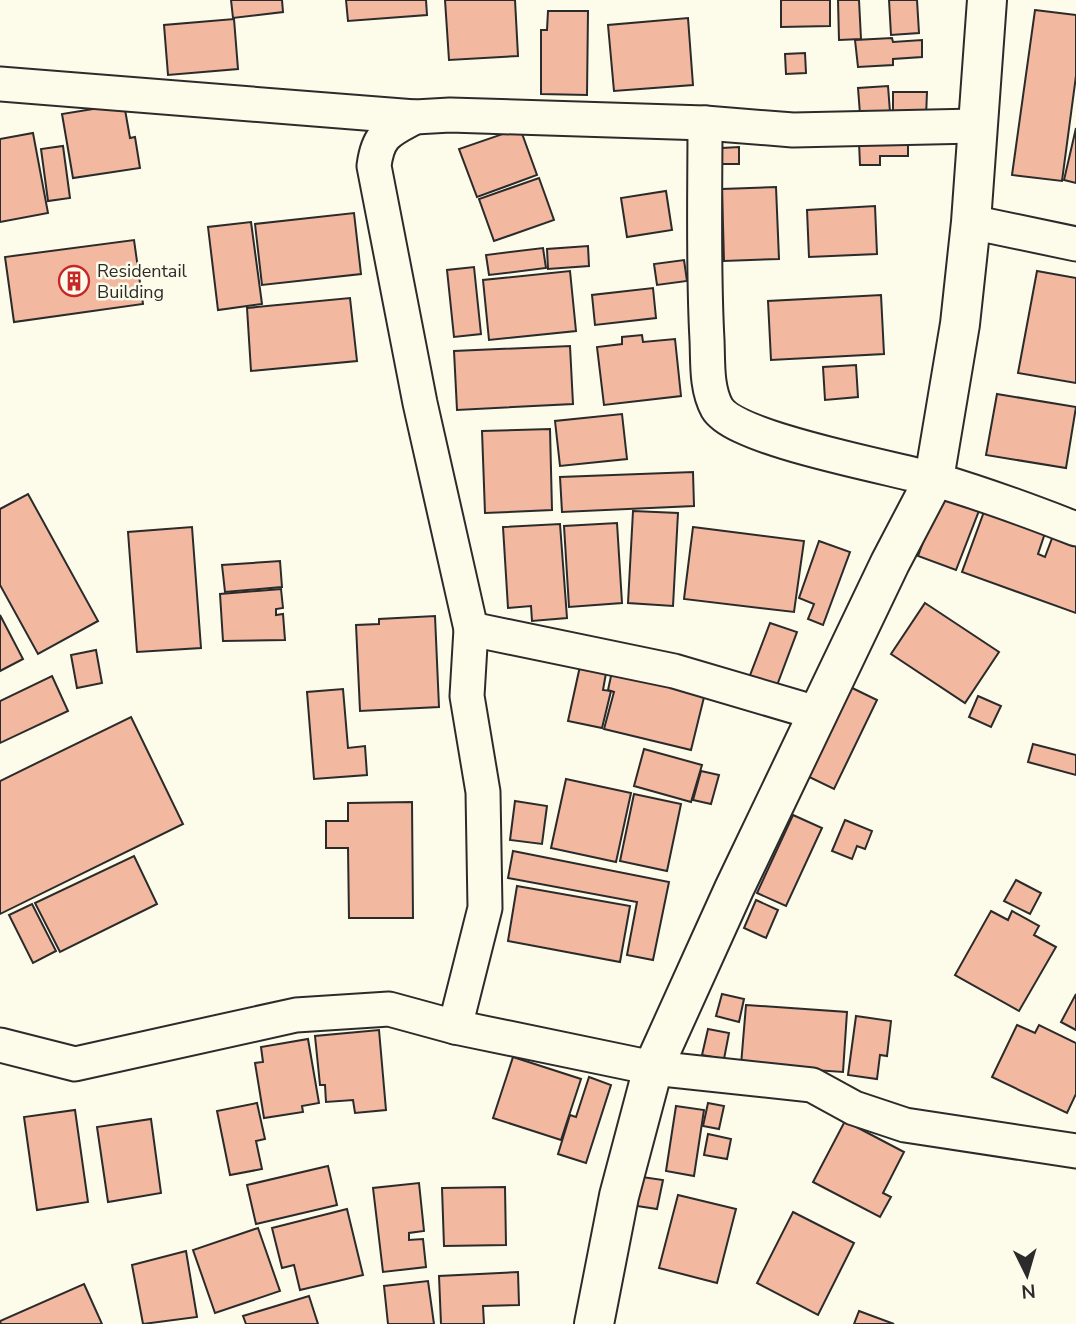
<svg xmlns="http://www.w3.org/2000/svg" width="1076" height="1324" viewBox="0 0 1076 1324" font-family="'Nunito Sans',sans-serif">
	<rect width="100%" height="100%" fill="#fdfbea"/>
	<g fill="#f2b8a0" stroke="#2b2b2b" stroke-width="2">
		<path d="M231 0H282L283 12 233 18Z"/>
		<path d="M346 0H426L427 15 348 21Z"/>
		<path d="M445 0H515L518 56 449 60Z"/>
		<path d="M781 0H830V26L781 27Z"/>
		<path d="M838 0H859L861 39 839 40Z"/>
		<path d="M889 0H917L919 33 891 35Z"/>
		<path d="M1035 10 1076 15V76L1062 181 1012 175Z"/>
		<path d="M548 11H588L587 95 541 94V30H547Z"/>
		<path d="M688 18 693 85 614 91 608 25Z"/>
		<path d="M234 19 238 69 168 75 164 25Z"/>
		<path d="M892 38 893 42 922 40V57L893 59V65L858 67 855 40Z"/>
		<path d="M805 53 806 73 786 74 785 54Z"/>
		<path d="M888 86 890 112 860 114 858 88Z"/>
		<path d="M893 92H927L926 117H893Z"/>
		<path d="M124 104 130 138 135 137 140 168 73 178 62 114Z"/>
		<path d="M520 128 537 175 477 197 459 149Z"/>
		<path d="M1076 128V183L1064 180Z"/>
		<path d="M33 133 48 213 0 222V139Z"/>
		<path d="M908 141V156H880V165H860L859 142Z"/>
		<path d="M63 146 70 198 48 201 41 149Z"/>
		<path d="M739 147V164H722V148Z"/>
		<path d="M539 178 554 220 494 241 479 199Z"/>
		<path d="M776 187 779 259 724 261 722 189Z"/>
		<path d="M666 191 672 230 627 237 621 198Z"/>
		<path d="M875 206 877 254 809 257 807 210Z"/>
		<path d="M354 213 361 274 262 285 255 224Z"/>
		<path d="M251 222 262 304 218 310 208 227Z"/>
		<path d="M134 240 143 304 14 322 5 257Z"/>
		<path d="M588 246 589 266 548 269 547 249Z"/>
		<path d="M543 248 546 268 489 275 486 255Z"/>
		<path d="M684 260 687 281 657 285 654 264Z"/>
		<path d="M474 267 481 334 454 337 447 270Z"/>
		<path d="M570 271 576 331 489 340 483 280Z"/>
		<path d="M1037 271 1076 278V383L1018 373Z"/>
		<path d="M653 288 656 318 595 325 592 295Z"/>
		<path d="M881 295 884 354 771 360 768 301Z"/>
		<path d="M350 298 357 361 251 371 247 308Z"/>
		<path d="M642 335 643 342 675 339 681 396 604 405 597 347 622 344V337Z"/>
		<path d="M570 346 573 404 457 410 454 351Z"/>
		<path d="M856 365 858 397 825 400 823 367Z"/>
		<path d="M997 394 1076 407 1066 468 986 455Z"/>
		<path d="M622 414 627 459 560 466 555 421Z"/>
		<path d="M550 429 552 510 485 513 482 431Z"/>
		<path d="M693 472 694 506 562 512 560 477Z"/>
		<path d="M943 488 982 503 956 570 918 556Z"/>
		<path d="M28 494 98 621 38 654 0 585V509Z"/>
		<path d="M985 509 1046 530 1038 554 1045 557 1054 533 1076 541V613L962 572Z"/>
		<path d="M633 511 678 513 673 606 628 603Z"/>
		<path d="M617 523 622 603 569 607 564 526Z"/>
		<path d="M560 524 567 618 532 621 531 606 508 608 503 527Z"/>
		<path d="M192 527 201 648 137 652 128 532Z"/>
		<path d="M693 527 804 541 794 612 684 599Z"/>
		<path d="M819 541 850 552 823 625 808 619 814 604 799 598Z"/>
		<path d="M280 561 282 587 225 592 222 565Z"/>
		<path d="M281 589 283 608 276 609V615L283 614 285 640 223 641 220 594Z"/>
		<path d="M925 603 999 652 965 703 891 654Z"/>
		<path d="M0 615 23 659 0 671Z"/>
		<path d="M435 616 439 707 360 711 356 625 379 624V619Z"/>
		<path d="M770 623 797 632 776 688 749 678Z"/>
		<path d="M96 650 102 683 77 688 71 655Z"/>
		<path d="M582 657 608 662 603 690 611 691 602 728 568 721Z"/>
		<path d="M614 662 707 685 691 750 604 729 614 692 608 690Z"/>
		<path d="M52 676 68 711 0 743V701Z"/>
		<path d="M844 684 877 700 834 789 801 773Z"/>
		<path d="M343 689 348 748 365 746 367 775 314 779 307 692Z"/>
		<path d="M978 696 1001 706 991 727 969 717Z"/>
		<path d="M131 717 183 824 0 914V781Z"/>
		<path d="M1033 744 1076 755V775L1028 762Z"/>
		<path d="M644 749 702 765 691 802 634 786Z"/>
		<path d="M701 771 719 775 711 804 693 800Z"/>
		<path d="M566 779 631 793 616 862 551 848Z"/>
		<path d="M634 794 681 804 667 871 620 861Z"/>
		<path d="M515 801 547 806 542 844 510 840Z"/>
		<path d="M412 802 413 918H349L348 848H326V821H348V803Z"/>
		<path d="M793 815 822 828 786 906 757 893Z"/>
		<path d="M845 820 872 831 865 849 857 846 852 859 832 851Z"/>
		<path d="M513 851 669 882 653 960 627 955 637 902 508 878Z"/>
		<path d="M134 856 157 904 60 952 35 903Z"/>
		<path d="M1016 880 1041 893 1030 914 1004 901Z"/>
		<path d="M517 886 630 906 620 962 508 941Z"/>
		<path d="M756 900 778 910 766 938 744 928Z"/>
		<path d="M32 904 56 951 33 963 9 915Z"/>
		<path d="M991 911 1008 920 1012 911 1039 926 1034 935 1056 947 1019 1011 955 975Z"/>
		<path d="M722 994 744 999 739 1022 716 1016Z"/>
		<path d="M1076 994V1030L1061 1022Z"/>
		<path d="M746 1005 847 1012 843 1072 741 1065Z"/>
		<path d="M856 1016 891 1021 887 1056 880 1055 877 1079 848 1075Z"/>
		<path d="M1017 1025 1035 1033 1039 1025 1076 1043V1094L1067 1113 992 1077Z"/>
		<path d="M708 1029 729 1033 724 1059 702 1055Z"/>
		<path d="M379 1030 386 1110 355 1113 353 1100 326 1102 325 1085H320L315 1036Z"/>
		<path d="M308 1039 319 1103 302 1106 303 1112 264 1118 255 1063 263 1062 261 1047Z"/>
		<path d="M513 1057 581 1079 561 1140 493 1118Z"/>
		<path d="M589 1077 611 1085 586 1163 558 1154 570 1115 576 1117Z"/>
		<path d="M257 1103 265 1139 256 1141 262 1169 230 1175 217 1111Z"/>
		<path d="M708 1103 724 1106 719 1129 703 1126Z"/>
		<path d="M676 1106 704 1110 694 1176 666 1171Z"/>
		<path d="M75 1110 88 1202 37 1210 24 1117Z"/>
		<path d="M151 1119 161 1193 108 1202 97 1127Z"/>
		<path d="M845 1121 904 1152 883 1193 891 1197 880 1217 813 1182Z"/>
		<path d="M708 1134 731 1139 727 1159 704 1155Z"/>
		<path d="M328 1166 337 1205 256 1224 247 1185Z"/>
		<path d="M642 1177 663 1180 657 1209 637 1206Z"/>
		<path d="M419 1183 424 1231 409 1233V1240L423 1239 426 1267 383 1272 373 1188Z"/>
		<path d="M505 1187 506 1245 444 1246 442 1188Z"/>
		<path d="M678 1195 736 1209 717 1283 659 1268Z"/>
		<path d="M347 1209 363 1275 300 1290 294 1265 282 1268 272 1228Z"/>
		<path d="M793 1212 854 1243 818 1315 757 1283Z"/>
		<path d="M258 1228 280 1291 215 1313 193 1250Z"/>
		<path d="M186 1251 197 1317 143 1324 132 1265Z"/>
		<path d="M518 1272 519 1305 483 1306 484 1324H441L439 1276Z"/>
		<path d="M428 1281 434 1324H388L384 1286Z"/>
		<path d="M84 1284 102 1324H1L0 1321Z"/>
		<path d="M309 1296 318 1324H246L243 1316Z"/>
		<path d="M859 1311 894 1324H854Z"/>
	</g>
	<g fill="none" stroke-linecap="round" stroke-linejoin="round">
		<g stroke="#2b2b2b" stroke-width="37">
			<g id="street">
				<path d="M0 84 415 117 450 115 705 123 793 130 976 126"/>
				<path d="M415 117C389 131 378 134 374 166L420 403 471 629 467 696 483 792 485 908 455 1027"/>
				<path d="M705 123C705 195 703 268 707 340 708 362 706 388 717 408 736 440 895 468 936 480 984 494 1030 511 1076 529"/>
				<path d="M971 222 1076 244"/>
				<path d="M471 629 674 671 820 714"/>
				<path d="M0 1045 75 1064 296 1015 389 1009 455 1027 653 1068 812 1085 854 1108 905 1125 1076 1151"/>
			</g>
		</g>
		<g stroke="#2b2b2b" stroke-width="42">
			<path id="secondary" d="M594 1324 619 1196 653 1068 734 889 890 563 934 479 960 324 971 222 987 0"/>
		</g>
		<use href="#street" stroke="#fdfbea" stroke-width="33"/>
		<use href="#secondary" stroke="#fdfbea" stroke-width="38"/>
	</g>
	<defs>
		<g id="building-ring" transform="scale(1.575)"><circle r="9.5" fill="#fdfbea" stroke="#c62828" stroke-width="1.5"/><path d="M-4-6H4V6H1V3H-1V6H-4ZM-2.5-4.3h1.7v1.8h-1.7ZM.8-4.3h1.7v1.8H.8ZM-2.5-1h1.7V.8h-1.7ZM.8-1h1.7V.8H.8Z" fill="#c62828"/></g>
	</defs>
	<g fill-rule="evenodd">
		<use href="#building-ring" x="74" y="281"/>
	</g>
	<g text-anchor="middle" stroke-width="5" stroke-linejoin="round" paint-order="stroke">
		<g font-size="18" fill="#2b2b2b" stroke="#fdfbea" text-anchor="start">
			<text x="97" y="277">Residentail<tspan x="97" dy="21">Building</tspan></text>
		</g>
	</g>
	<g transform="translate(1027 1275) rotate(175)" stroke="#fdfbea" stroke-width="5" paint-order="stroke">
	<path d="M0-5L12 26L0 18L-12 26Z" fill="#2b2b2b"/>
	<text y="-10" font-size="19" font-weight="bold" text-anchor="middle" fill="#2b2b2b">N</text>
	</g>
</svg>
